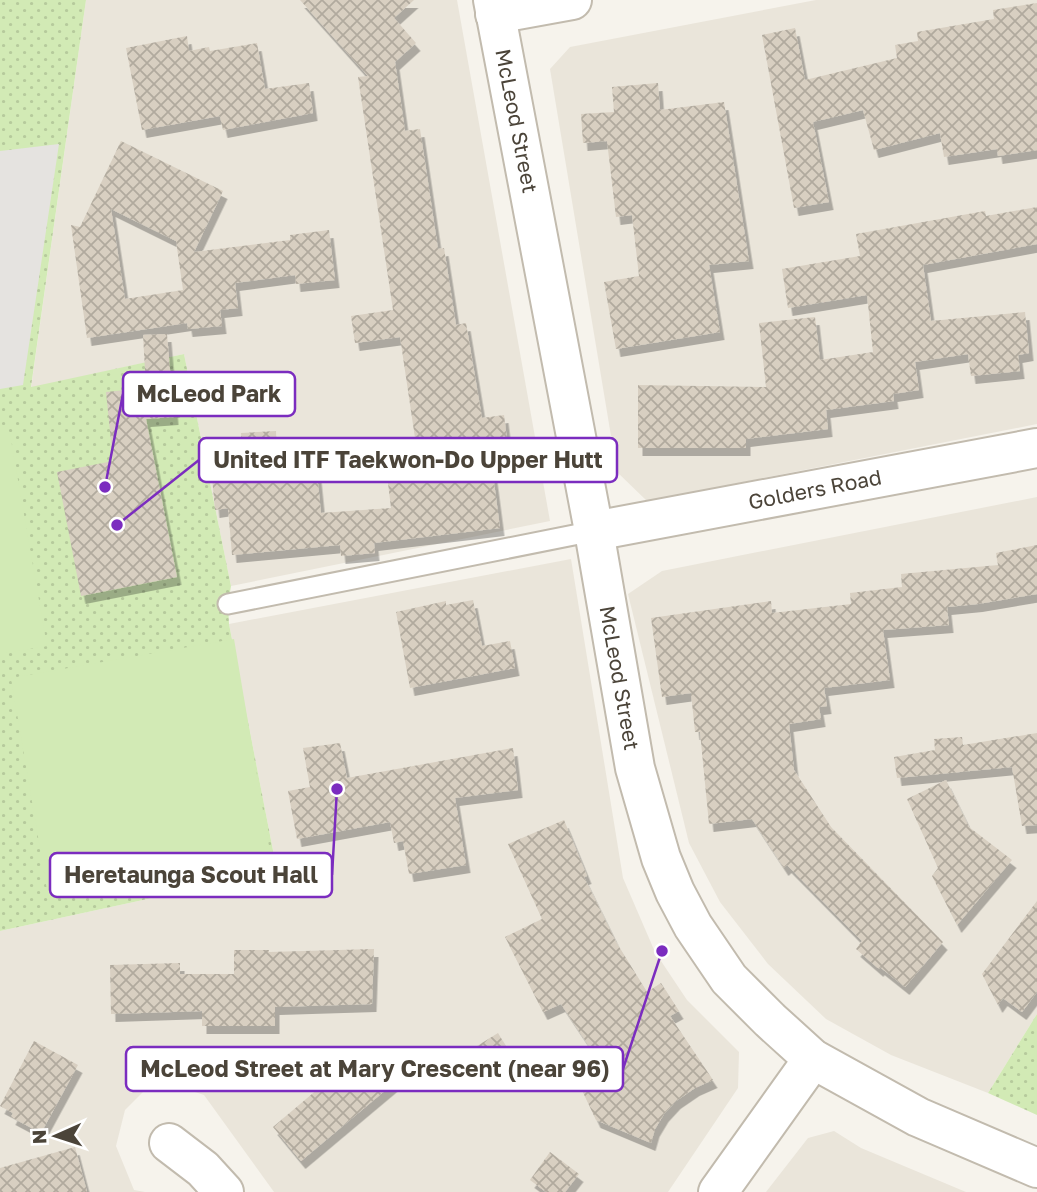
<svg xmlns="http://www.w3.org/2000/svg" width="1037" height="1192" viewBox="0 0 1037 1192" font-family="'Golos Text',sans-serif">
	<defs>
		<pattern id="grass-dots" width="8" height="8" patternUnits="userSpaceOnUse" patternTransform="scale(1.75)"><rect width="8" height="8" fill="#d2eab5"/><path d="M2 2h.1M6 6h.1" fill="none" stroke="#b6ca9c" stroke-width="1.8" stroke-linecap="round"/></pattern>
		<pattern id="building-cross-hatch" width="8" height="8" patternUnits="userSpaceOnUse" patternTransform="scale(1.75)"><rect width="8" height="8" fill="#d8cfc1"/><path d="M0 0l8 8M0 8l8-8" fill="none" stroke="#b1aa9e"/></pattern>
		<filter id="shadow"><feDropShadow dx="4.5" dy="8" stdDeviation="0" flood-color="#0004"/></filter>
	</defs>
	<rect width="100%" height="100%" fill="#f6f3ec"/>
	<g fill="#eae5da">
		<path d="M86 0H457L550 521 231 586 184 354 31 388Z"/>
		<path d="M816 0H1037V424L647 501 617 472 550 69 570 47Z"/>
		<path d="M1037 497V1014L988 1093 891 1055 826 1019 768 964 720 902 689 843 628 594 662 571Z"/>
		<path d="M571 559 623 878 655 952 687 1000 739 1052 738 1088 668 1192H274L204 1095 180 1087 146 1089 125 1110 116 1146 134 1190 145 1192H0V931L277 871 229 624Z"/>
		<path d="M834 1131 861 1148 966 1192H766L808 1138Z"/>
	</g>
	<g fill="url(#grass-dots)">
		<path d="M0 0H86L31 387 184 354 231 586 228 604 229 624 277 871 0 931Z"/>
		<path d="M1037 1014V1115L988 1093Z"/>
	</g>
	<g fill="#d2eab5">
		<path d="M10 434 47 646 0 654V436Z"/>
		<path d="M234 639 270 852 47 890 11 678Z"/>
	</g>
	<path fill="#e5e3e0" d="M59 144 23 385 0 389V151Z"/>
	<g fill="url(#building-cross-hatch)" fill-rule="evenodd" filter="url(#shadow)">
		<path d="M300 0H414L394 18 416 43 395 62 405 131 420 129 438 249 444 248 456 325 466 323 482 418 504 415 510 465 492 467 500 528 374 543 375 553 341 556 340 545 232 555 228 508 215 510 211 466 243 463 241 433 276 431 277 459H282L283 467 316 464 321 513 391 508 383 442 415 438 400 337 355 343 351 316 393 310 358 77 368 76Z"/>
		<path d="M1037 3V150L998 156 997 149 944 157 940 133 874 150 863 110 813 122 829 202 794 208 762 35 795 28 805 80 897 58 895 45 918 41 917 32 994 19 993 10Z"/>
		<path d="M187 36 189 51 209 47 210 51 257 43 265 89 309 83 313 113 223 130 220 116 142 130 126 48Z"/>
		<path d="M658 83 660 110 724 102 749 261 709 265 720 332 616 349 604 282 639 276 632 215 616 217 607 141 583 143 581 114 614 112 612 87Z"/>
		<path d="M121 141 223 191 194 252 290 240V235L329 230 335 280 296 284 295 275 235 283 238 308 220 310 222 326 188 329 187 323 87 338 71 225 80 227ZM111 209 176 241 183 290 125 299Z"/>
		<path d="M1037 207V244L923 265 931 321 1025 312 1029 353 1018 355 1020 371 971 376 968 354 915 362 919 390 893 394 894 401 826 410 828 429 746 439V448H638V385L766 387 759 323 815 317 820 360 873 352 867 295 788 308 782 269 860 256 856 234 985 211 986 216Z"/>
		<path d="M167 334 174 417 146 419 177 577 81 596 57 472 113 461 106 392 146 388 143 335Z"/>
		<path d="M1037 545V594L978 604 947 607 949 625 883 630 890 680 824 688 827 706 819 707 821 719 789 724 794 770 831 827 943 942 905 987 880 967 879 969 856 949 862 941 787 865 784 868 752 819 709 824 700 732H695L691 693 662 697 651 618 771 601 772 613 851 604 850 593 902 587 901 574 998 565 996 553Z"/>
		<path d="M473 600 482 646 510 641 515 668 410 688 396 612 446 601V605Z"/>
		<path d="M1037 733V825L1022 826 1012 767 897 778 894 757 935 750 934 739 962 737 963 745Z"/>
		<path d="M340 743 347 778 513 748 518 790 455 798 466 865 409 874 403 841 394 843 390 822 297 839 288 791 310 787 303 748Z"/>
		<path d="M946 780 969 827 1012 860 957 925 932 876 938 868 907 799Z"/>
		<path d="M564 820 587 876 584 877 616 942 647 992 661 983 679 1011 670 1016 713 1080 695 1088 676 1101 664 1114 655 1129 651 1143 596 1120 580 1086 599 1061 561 1004 543 1012 505 937 542 919 508 844Z"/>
		<path d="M1037 901V992L1022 1012 1003 998 998 1005 982 974Z"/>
		<path d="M374 949 372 1004 275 1007V1026H202V1011L111 1014 110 965 180 963V974H234V950H269V952Z"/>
		<path d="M498 1033 515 1061 487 1079 469 1051Z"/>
		<path d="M34 1041 78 1065 41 1133 11 1117 13 1113 0 1106Z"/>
		<path d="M365 1049 394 1083 301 1161 273 1127Z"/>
		<path d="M75 1147 87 1192H0V1168Z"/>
		<path d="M550 1152 579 1174 565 1192H546L530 1180Z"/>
	</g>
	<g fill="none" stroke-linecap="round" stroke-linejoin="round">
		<g stroke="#c2bbae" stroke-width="23">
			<path id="service" d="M228 604 594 531"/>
		</g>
		<g stroke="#c2bbae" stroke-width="42">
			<g id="minor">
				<path d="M495 14 572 0"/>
				<path d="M594 531 1037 448"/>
				<path d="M169 1143 203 1169 224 1192"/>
				<path d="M718 1192 813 1059"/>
			</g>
		</g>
		<g stroke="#c2bbae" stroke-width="42">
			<path id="tertiary" d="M493 0 594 531 635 768 661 858 675 892 693 926 729 979 770 1020 813 1059 918 1117 1037 1168"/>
		</g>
		<use href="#service" stroke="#fff" stroke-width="19"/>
		<use href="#minor" stroke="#fff" stroke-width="38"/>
		<use href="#tertiary" stroke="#fff" stroke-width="38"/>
	</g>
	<g text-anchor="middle" stroke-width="7" stroke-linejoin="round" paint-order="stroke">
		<g font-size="21" fill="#4b4439" stroke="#fff">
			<text transform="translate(516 121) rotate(79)" y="7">McLeod Street</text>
			<text transform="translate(815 490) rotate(-11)" y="7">Golders Road</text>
			<text transform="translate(619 678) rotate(80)" y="7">McLeod Street</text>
		</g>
	</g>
	<path fill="none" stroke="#7b2cbf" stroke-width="2.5" d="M105 487L123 394M117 525L199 460M337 789L332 875M662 951L623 1069"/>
	<g fill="#7b2cbf" stroke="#fff" stroke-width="2.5">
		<circle cx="105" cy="487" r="7"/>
		<circle cx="117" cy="525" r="7"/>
		<circle cx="337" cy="789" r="7"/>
		<circle cx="662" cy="951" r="7"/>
	</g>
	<g fill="#fff" stroke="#7b2cbf" stroke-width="2.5">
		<rect x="123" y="372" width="172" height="44" rx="7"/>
		<rect x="199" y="438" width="418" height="44" rx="7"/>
		<rect x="50" y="853" width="282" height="44" rx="7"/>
		<rect x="126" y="1047" width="497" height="44" rx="7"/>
	</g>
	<g font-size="23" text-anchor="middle" font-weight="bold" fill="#4b4439">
		<text x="209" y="402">McLeod Park</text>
		<text x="408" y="468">United ITF Taekwon-Do Upper Hutt</text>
		<text x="191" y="883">Heretaunga Scout Hall</text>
		<text x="375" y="1077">McLeod Street at Mary Crescent (near 96)</text>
	</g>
	<g transform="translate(56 1136) rotate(267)" stroke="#ffffff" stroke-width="5" paint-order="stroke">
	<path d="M0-5L12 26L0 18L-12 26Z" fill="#4b4439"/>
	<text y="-10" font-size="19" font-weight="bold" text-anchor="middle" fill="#4b4439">N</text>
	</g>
</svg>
